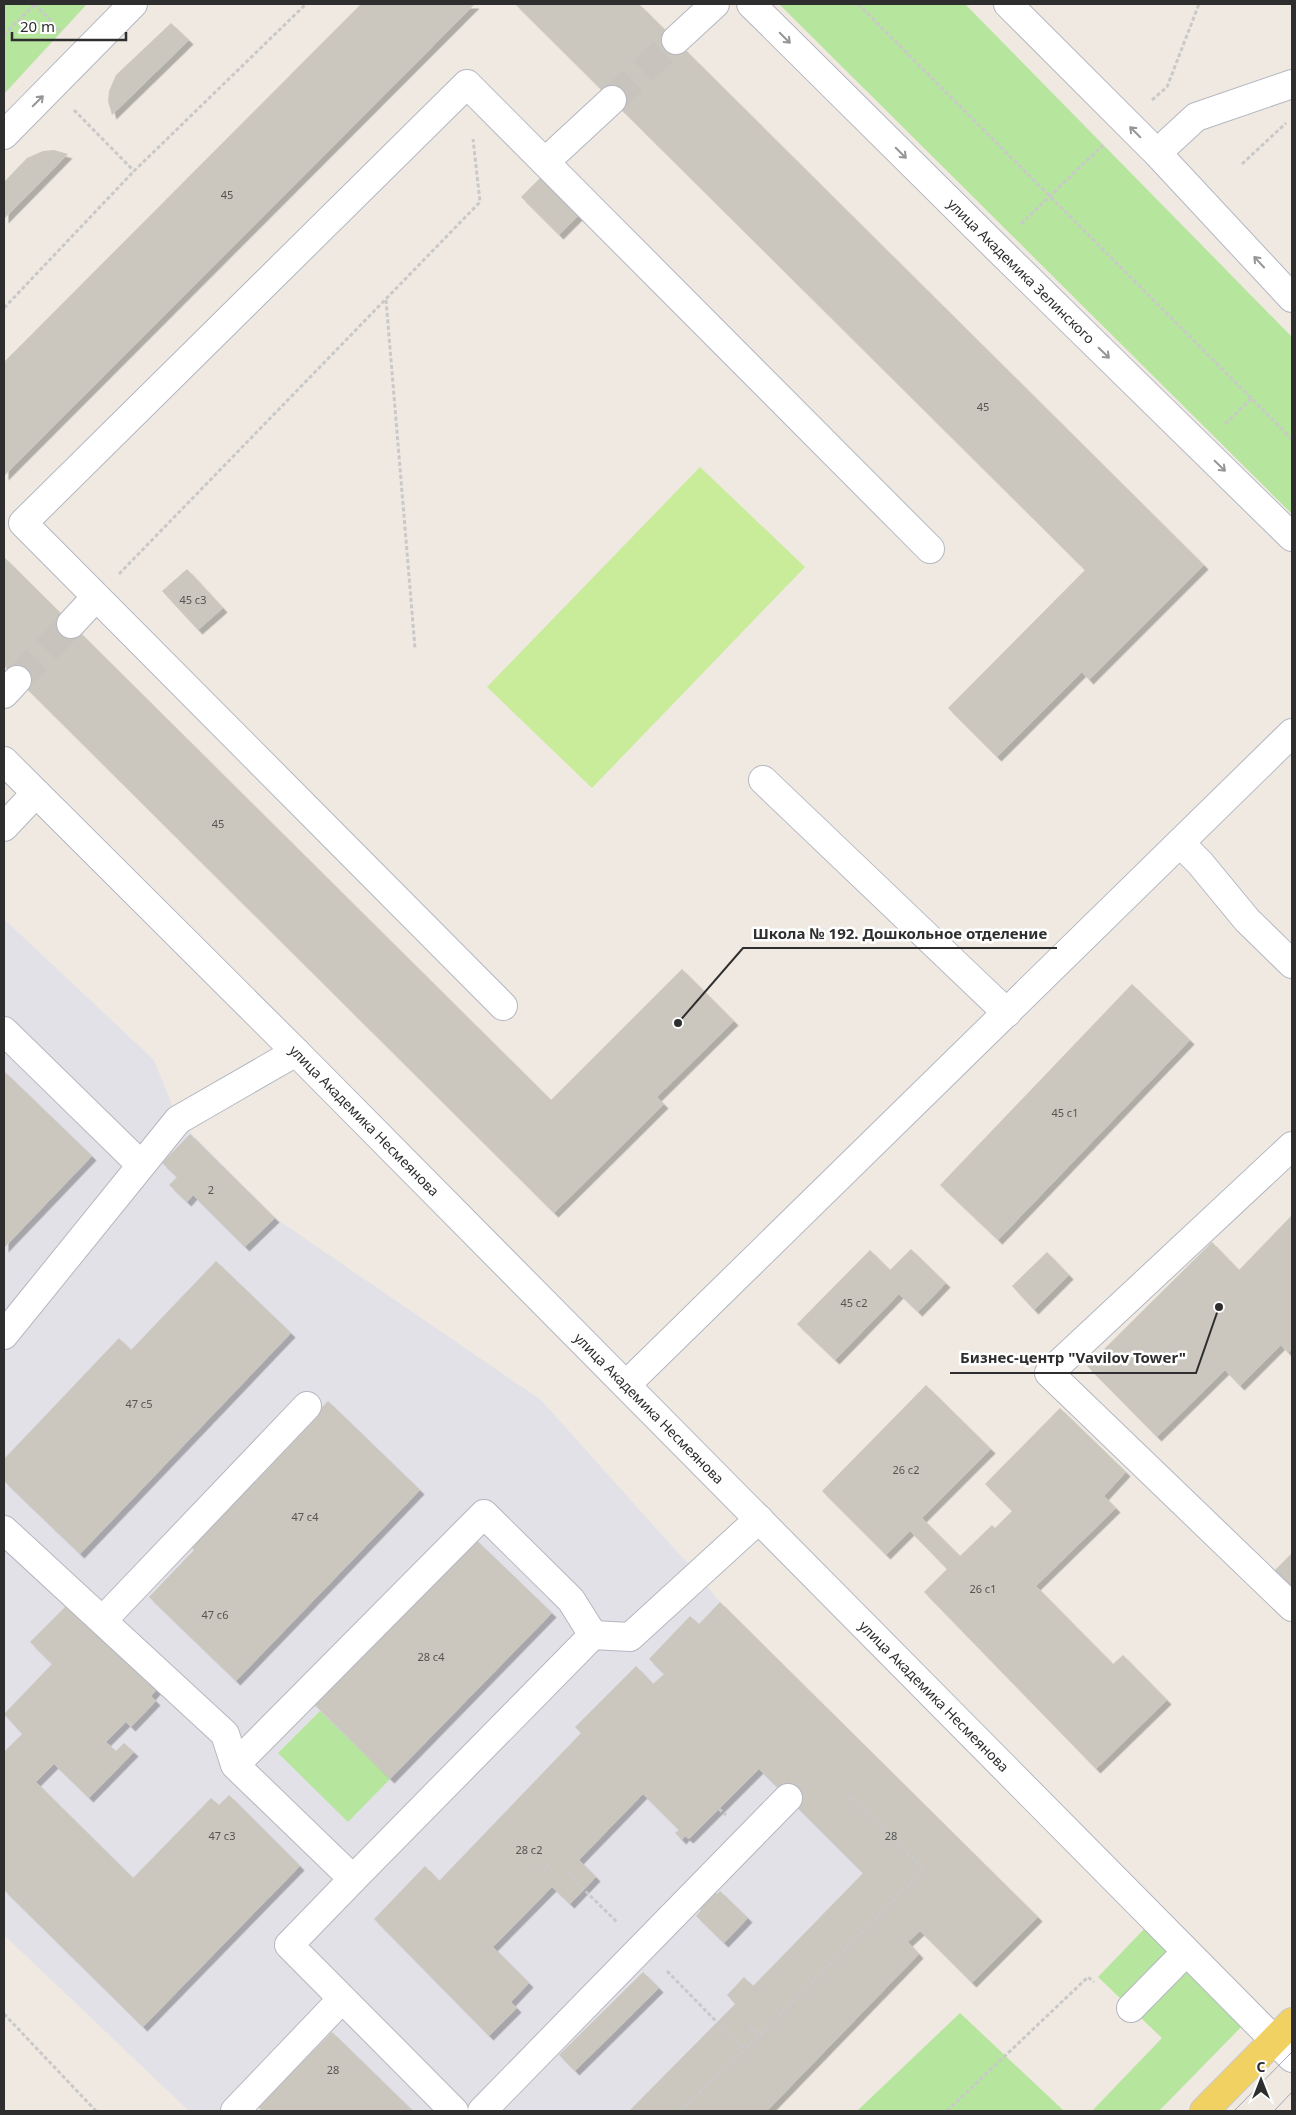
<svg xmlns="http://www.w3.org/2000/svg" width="1296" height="2115" viewBox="0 0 1296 2115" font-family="'Noto Sans',sans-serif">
	<defs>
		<filter id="shadow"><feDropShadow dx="4.5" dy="4.5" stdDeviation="0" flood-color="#0004"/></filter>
	</defs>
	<rect width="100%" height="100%" fill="#efe9e1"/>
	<path fill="#e3e1e8" d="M4 919 154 1060 178 1120 275 1218 541 1400 698 1575 720 1602 1038 1917 972 1983 920 1931 909 1942 919 1954 767 2111H262L258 2108 255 2111H189L4 1935Z"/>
	<g fill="#b6e59e">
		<path d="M4 4H87L4 94Z"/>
		<path d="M779 4H965L1292 337V514Z"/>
		<path d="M320 1711 390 1779 348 1822 278 1753Z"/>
		<path d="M1147 1926 1245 2023 1159 2111H1092L1162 2038 1098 1977Z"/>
		<path d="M960 2013 1064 2111H857Z"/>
	</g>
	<path fill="#c9ec9a" d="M700 467 805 567 592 788 487 687Z"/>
	<g fill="#cbc7bf" filter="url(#shadow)">
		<path d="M361 4H475L4 476V362Z"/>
		<path d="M515 4H639L1204 565 1089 680 1082 672 997 757 948 708 1085 570Z"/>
		<path d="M171 23 189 40 112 115 108 101 109 91 116 75Z"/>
		<path d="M54 150 68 154 4 219V182L27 158 43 151Z"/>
		<path d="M542 176 579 215 559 235 521 197Z"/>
		<path d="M4 557 551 1100 682 969 734 1021 657 1097 664 1104 554 1213 4 666Z"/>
		<path d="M187 569 223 608 198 630 162 591Z"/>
		<path d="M1132 984 1190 1040 998 1240 940 1185Z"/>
		<path d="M4 1071 92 1156 4 1248Z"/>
		<path d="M190 1134 275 1218 245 1247 193 1195 187 1202 169 1185 177 1177 162 1163Z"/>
		<path d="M1292 1215V1349L1288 1353 1281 1345 1240 1386 1225 1370 1157 1437 1087 1366 1212 1242 1239 1270Z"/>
		<path d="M911 1249 946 1283 918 1312 899 1294 835 1360 797 1324 870 1250 890 1270Z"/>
		<path d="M1047 1252 1069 1275 1034 1310 1012 1286Z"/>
		<path d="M216 1261 291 1333 80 1554 4 1481V1459L119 1338 131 1350Z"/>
		<path d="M926 1385 991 1449 922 1518 960 1556 992 1525 995 1528 1012 1511 985 1484 1060 1408 1126 1472 1104 1496 1116 1508 1036 1586 1113 1664 1123 1655 1167 1700 1096 1769 924 1592 947 1569 910 1531 886 1555 822 1491Z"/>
		<path d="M328 1401 420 1490 236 1681 149 1597 194 1550 189 1545Z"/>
		<path d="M471 1535 552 1613 390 1779 310 1700Z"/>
		<path d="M1292 1553V1597L1270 1575Z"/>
		<path d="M70 1602 158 1688 151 1696 156 1701 131 1727 126 1722 106 1742 116 1751 124 1743 134 1752 89 1798 54 1764 36 1782 133 1878 211 1798 219 1805 229 1795 300 1866 143 2027 4 1890V1752L22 1734 4 1714 52 1664 30 1642Z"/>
		<path d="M720 1602 1038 1917 972 1983 920 1931 908 1942 919 1954 767 2111H629L735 2004 727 1995 744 1977 753 1986 863 1873 759 1769 689 1839 685 1836 682 1840 675 1833 679 1830 643 1794 579 1860 596 1877 570 1904 552 1887 493 1947 529 1983 511 2002 517 2008 489 2036 374 1919 425 1866 439 1881 581 1733 575 1727 636 1666 653 1684 664 1674 649 1659 690 1616 699 1624Z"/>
		<path d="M708 1886 717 1894 720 1891 748 1918 724 1943 696 1916 701 1910 694 1901Z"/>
		<path d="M643 1972 659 1988 575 2071 559 2055Z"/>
		<path d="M332 2032 413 2111H262L258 2107Z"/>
	</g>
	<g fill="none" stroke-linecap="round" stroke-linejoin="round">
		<g stroke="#c8c4bd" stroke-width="28" stroke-dasharray="28 14" stroke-linecap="butt">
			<path d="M612 100 676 40"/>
			<path d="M17 680 71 624"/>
		</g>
		<g stroke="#b4b7c1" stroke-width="30">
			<g id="minor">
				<path id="s1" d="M751 4 997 248 1292 537"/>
				<path d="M1008 4 1157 153 1292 298"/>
				<path d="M676 40 715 4"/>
				<path d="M4 135 133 4"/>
				<path d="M1157 153 1196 117 1292 84"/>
				<path d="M545 162 612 100"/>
				<path d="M71 624 96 597"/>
				<path d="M4 694 17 680"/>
				<path id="s2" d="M4 761 296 1052 1292 2058"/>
				<path d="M763 780 1007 1013"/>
				<path d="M4 827 36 793"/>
				<path d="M1180 843 1200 863 1247 920 1292 964"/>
				<path d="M503 1006 23 523 467 84 930 549"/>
				<path d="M4 1031 141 1165"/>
				<path d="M1292 1146 1049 1373 1292 1607"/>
				<path d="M4 1335 178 1120 296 1052"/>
				<path d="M626 1385 1292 733"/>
				<path d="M4 1530 225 1734 235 1765 353 1879 593 1635 571 1600 484 1514 235 1765"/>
				<path d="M103 1620 307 1406"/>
				<path d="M593 1635 630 1637 759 1519"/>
				<path d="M353 1879 289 1945 454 2111"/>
				<path d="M1131 2008 1186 1952"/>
				<path d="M235 2111 342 1999"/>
				<path d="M482 2111 788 1798"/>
			</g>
		</g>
		<g stroke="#c9c9c9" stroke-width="30">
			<path id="major" d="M1204 2111 1292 2022"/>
		</g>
		<g stroke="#c9c9c9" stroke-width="3" stroke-dasharray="4 2.5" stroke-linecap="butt">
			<path d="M35 4 60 31"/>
			<path d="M858 4 1292 439"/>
			<path d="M4 35 35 4"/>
			<path d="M1152 100 1167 87 1199 4"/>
			<path d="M74 110 134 171"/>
			<path d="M1242 164 1286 123"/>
			<path d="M1021 224 1103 145"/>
			<path d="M386 300 415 648"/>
			<path d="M4 308 134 171 306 4"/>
			<path d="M1225 424 1252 398"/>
			<path d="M119 574 480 202 473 139"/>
			<path d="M719 1809 726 1815"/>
			<path d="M542 1872 547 1866 553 1873"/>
			<path d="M567 1873 618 1923"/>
			<path d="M667 1971 744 2050"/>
			<path d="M4 2014 96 2111"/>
			<path d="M749 2025 759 2036"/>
			<path d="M680 2111 759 2036 924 1870 848 1795"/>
			<path d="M947 2111 1088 1977 1094 1982"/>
		</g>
		<use href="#minor" stroke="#fff" stroke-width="28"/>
		<use href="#major" stroke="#f2d163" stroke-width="28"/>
		<g stroke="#a3a6b8" stroke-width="1">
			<path d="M1234 2111 1292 2052"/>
			<path d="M1274 2111 1292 2092"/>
		</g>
	</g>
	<defs><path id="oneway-shaft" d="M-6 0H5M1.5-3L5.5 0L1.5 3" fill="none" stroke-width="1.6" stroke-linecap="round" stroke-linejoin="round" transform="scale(1.25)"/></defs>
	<g stroke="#969696">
		<use href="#oneway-shaft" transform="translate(785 38) rotate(45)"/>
		<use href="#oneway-shaft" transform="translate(38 101) rotate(-45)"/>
		<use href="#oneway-shaft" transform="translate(1135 132) rotate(-135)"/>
		<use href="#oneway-shaft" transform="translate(901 153) rotate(45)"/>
		<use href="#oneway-shaft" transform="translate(1259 262) rotate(-133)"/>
		<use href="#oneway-shaft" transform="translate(1104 353) rotate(44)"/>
		<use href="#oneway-shaft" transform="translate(1220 466) rotate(44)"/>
	</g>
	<g text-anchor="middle" stroke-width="5" stroke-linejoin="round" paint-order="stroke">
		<g font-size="11" fill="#555452">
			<text x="227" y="199">45</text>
			<text x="983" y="411">45</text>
			<text x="193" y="604">45 с3</text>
			<text x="218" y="828">45</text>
			<text x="1065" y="1117">45 с1</text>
			<text x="211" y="1194">2</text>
			<text x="854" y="1307">45 с2</text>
			<text x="139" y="1408">47 с5</text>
			<text x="906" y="1474">26 с2</text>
			<text x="305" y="1521">47 с4</text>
			<text x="983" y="1593">26 с1</text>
			<text x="215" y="1619">47 с6</text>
			<text x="431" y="1661">28 с4</text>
			<text x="222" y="1840">47 с3</text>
			<text x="891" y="1840">28</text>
			<text x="529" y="1854">28 с2</text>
			<text x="333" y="2074">28</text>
		</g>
		<g font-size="14" fill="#2e2e2e" stroke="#fff">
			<text dy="5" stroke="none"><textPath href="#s1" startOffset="380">улица Академика Зелинского</textPath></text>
			<text dy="5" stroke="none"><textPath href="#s2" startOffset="509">улица Академика Несмеянова</textPath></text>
			<text dy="5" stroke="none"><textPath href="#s2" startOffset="914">улица Академика Несмеянова</textPath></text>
			<text dy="5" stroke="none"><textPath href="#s2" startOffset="1319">улица Академика Несмеянова</textPath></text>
		</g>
	</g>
	<path fill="none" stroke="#2e2e2e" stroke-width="2" d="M678 1023L743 948H1057M1219 1307L1196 1373H950"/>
	<g fill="#2e2e2e" stroke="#fff" stroke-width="2">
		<circle cx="678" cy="1023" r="5"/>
		<circle cx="1219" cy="1307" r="5"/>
	</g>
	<g font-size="15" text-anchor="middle" font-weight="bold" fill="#2e2e2e" stroke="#fff" stroke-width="5" stroke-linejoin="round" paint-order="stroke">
		<text x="900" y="939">Школа № 192. Дошкольное отделение</text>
		<text x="1073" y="1363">Бизнес-центр "Vavilov Tower"</text>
	</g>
	<rect width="1296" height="2115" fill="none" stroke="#2e2e2e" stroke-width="10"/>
	<g transform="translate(1261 2080)" stroke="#ffffff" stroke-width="4" paint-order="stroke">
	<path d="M0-4L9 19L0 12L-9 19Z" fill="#2e2e2e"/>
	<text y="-8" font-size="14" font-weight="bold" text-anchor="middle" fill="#2e2e2e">С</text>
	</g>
	<path d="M12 32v8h114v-8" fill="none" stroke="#2e2e2e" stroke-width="2.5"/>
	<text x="20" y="32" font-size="15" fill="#2e2e2e" stroke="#ffffff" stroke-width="4" paint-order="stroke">20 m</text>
</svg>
